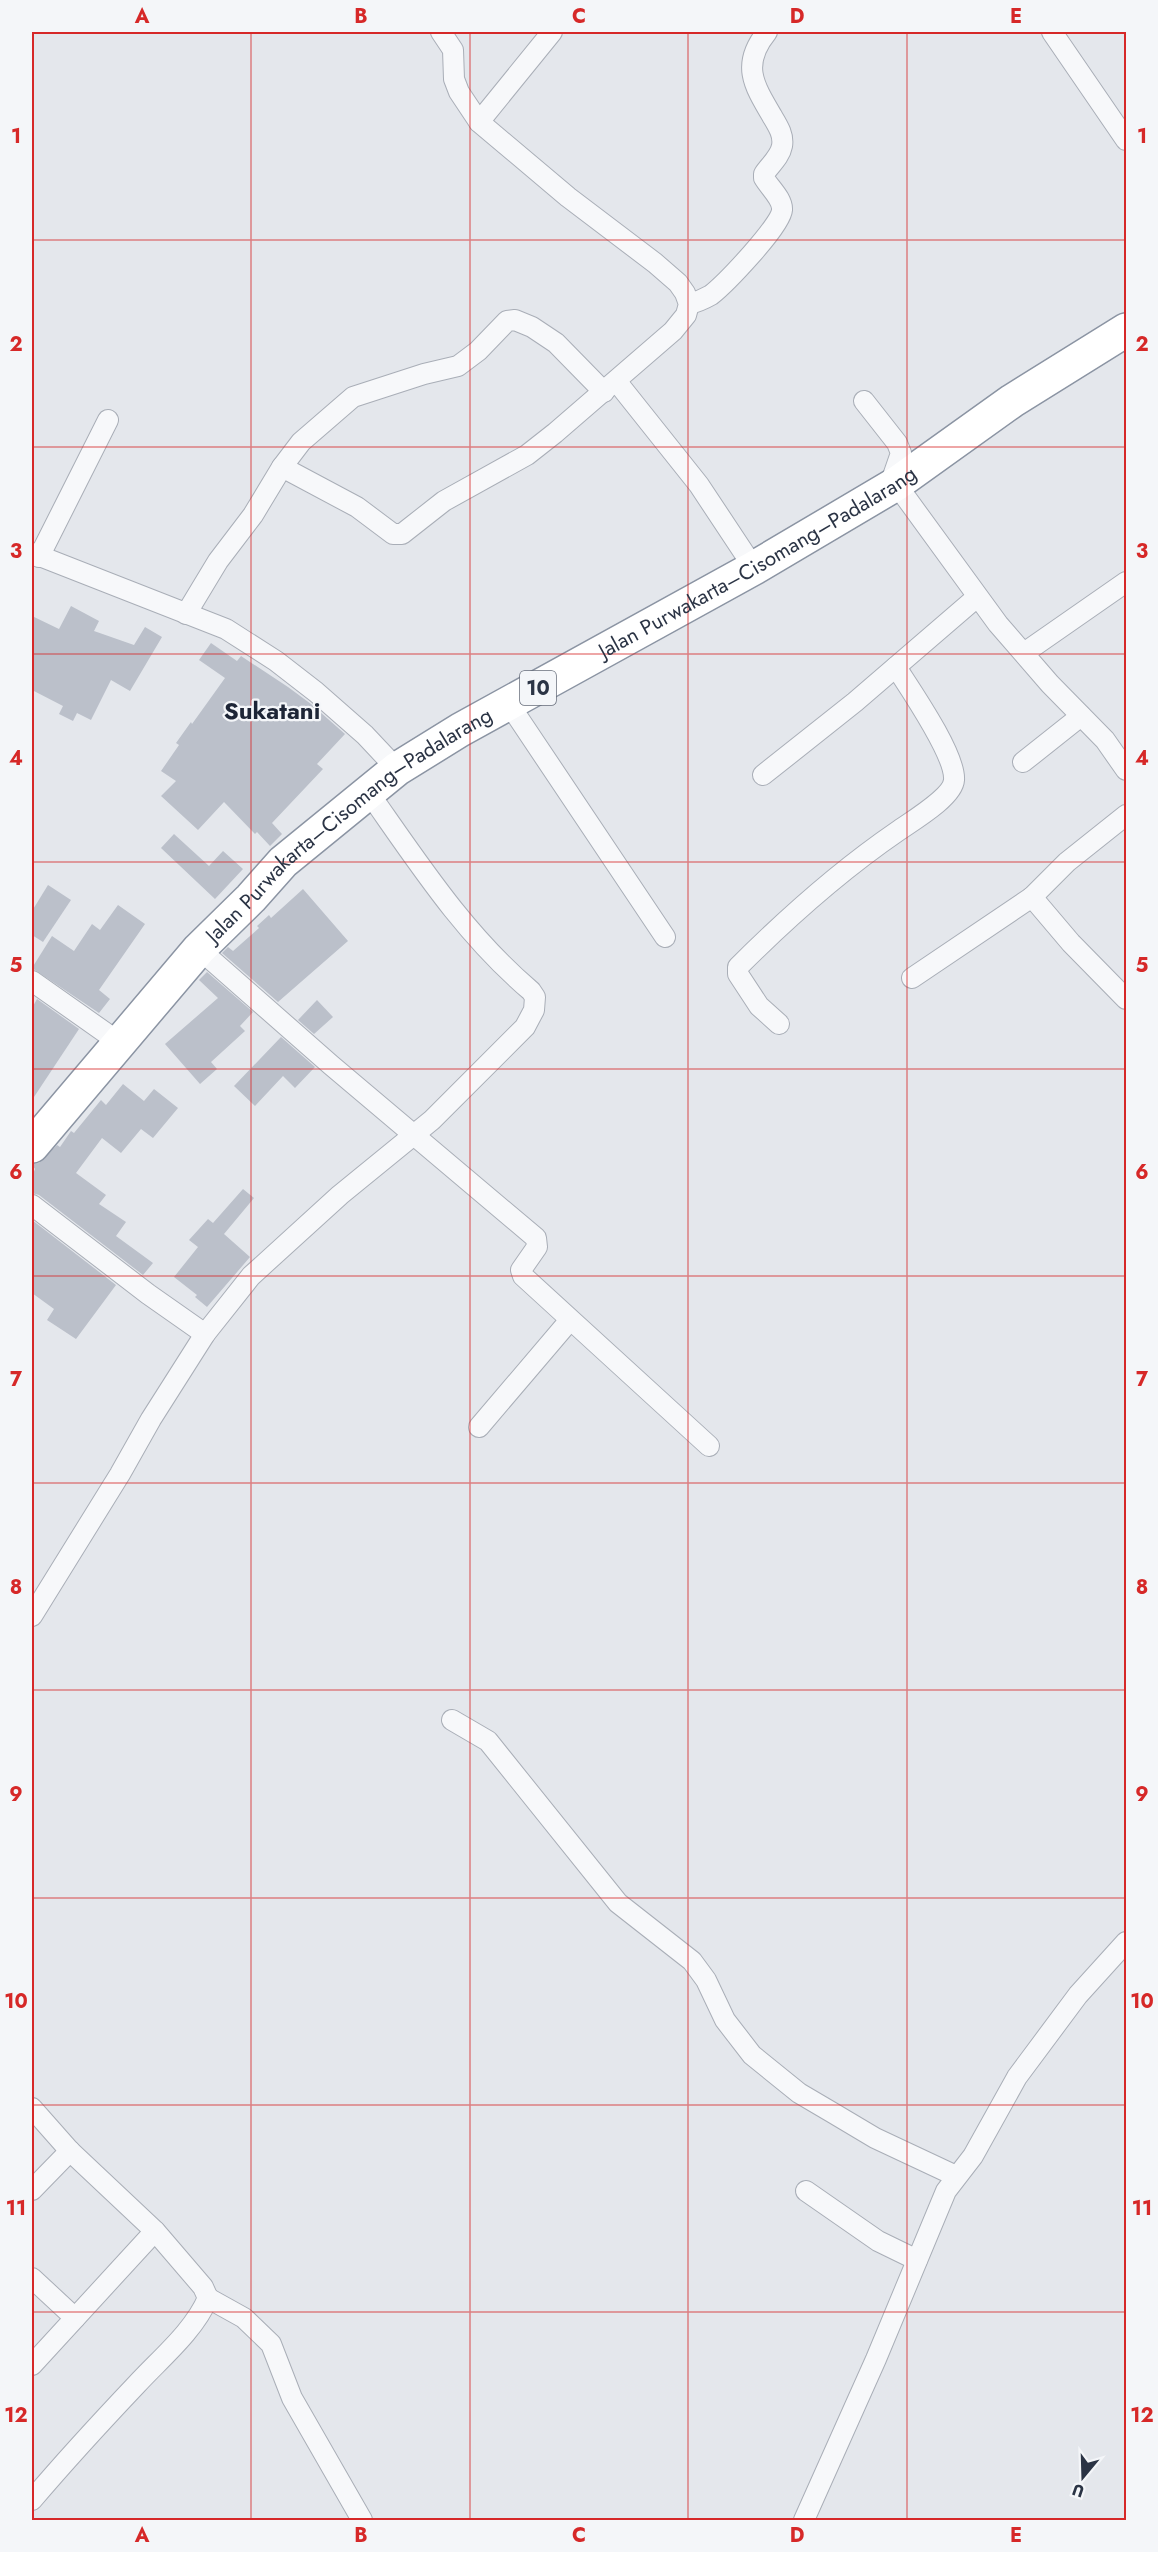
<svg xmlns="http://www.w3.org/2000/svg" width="1158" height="2552" viewBox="0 0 1158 2552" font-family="Jost,sans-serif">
	<rect width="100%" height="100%" fill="#e4e7ec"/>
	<g fill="#bbc0ca">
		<path d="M71 606 99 621 94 631 134 645 145 627 162 637 130 691 111 680 91 720 77 713 73 721 59 714 63 706 32 690V616L59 629Z"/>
		<path d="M211 643 237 661 241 656 288 687 311 704 345 734 317 764 323 769 272 823 282 834 270 846 257 832 255 834 224 802 198 830 161 796 176 781 161 771 179 745 176 743 191 722 192 724 225 678 199 660Z"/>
		<path d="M174 834 209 866 223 851 243 869 215 899 161 848Z"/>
		<path d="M48 885 71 900 43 942 32 935V911Z"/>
		<path d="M303 889 348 941 278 1002 222 953 228 947 233 951 259 928 257 926 269 915 271 918Z"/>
		<path d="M118 905 145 924 99 990 110 999 99 1013 32 968 52 936 74 951 92 924 100 930Z"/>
		<path d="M207 972 253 1012 240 1026 245 1031 211 1062 217 1069 200 1084 165 1044 218 998 199 980Z"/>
		<path d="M37 999 79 1029 32 1100V1008Z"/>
		<path d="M317 1000 333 1017 314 1034 298 1020Z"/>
		<path d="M281 1037 315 1067 295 1088 283 1076 255 1106 234 1086Z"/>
		<path d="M123 1084 144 1101 154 1089 178 1108 153 1138 141 1129 121 1153 102 1138 76 1173 106 1195 99 1204 126 1222 116 1236 153 1263 143 1275 39 1195 32 1193V1177L35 1169 32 1164 39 1163 57 1145 60 1147 71 1131 74 1133 101 1100 106 1105Z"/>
		<path d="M243 1189 254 1198 224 1234 250 1257 207 1307 195 1297 197 1295 174 1277 198 1247 189 1240 208 1219 213 1223Z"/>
		<path d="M32 1220 116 1285 76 1339 47 1320 54 1309 32 1293Z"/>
	</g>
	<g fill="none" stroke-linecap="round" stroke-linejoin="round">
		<g stroke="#a9aeb7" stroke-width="22">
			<g id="minor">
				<path d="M1052 32 1126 140"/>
				<path d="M479 122 552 32"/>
				<path d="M689 304C697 302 704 299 711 295 725 284 781 226 782 210 783 199 769 187 764 178V174C770 165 780 157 782 146 784 135 778 126 772 116 753 84 741 64 767 32"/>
				<path d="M617 382 699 485 754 568"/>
				<path d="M864 401 897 443 901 453 893 476 896 484 998 624 1050 684 1105 740 1126 770"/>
				<path d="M282 467 357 507 393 534H402L444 501 527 455 555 433 673 331 686 315 689 304 685 293 678 283 655 263 568 197 479 122 459 92 454 79 453 50 441 32"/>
				<path d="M32 553 226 629 276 661 316 692 365 735 397 769"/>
				<path d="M39 557 108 420"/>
				<path d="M186 614 218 561 253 515 282 467 301 442 353 397 424 374 458 366 478 351 507 321 515 320 532 327 556 343 604 392"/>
				<path d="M1024 653 1126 582"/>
				<path d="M509 704 665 937"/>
				<path d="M1023 762 1081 716"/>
				<path d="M763 775 855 702 977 597"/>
				<path d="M1032 897 1071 943 1126 999"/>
				<path d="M199 949 331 1065 536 1238 537 1247 521 1270 523 1276 709 1446"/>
				<path d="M912 978 1032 897 1067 862 1126 815"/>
				<path d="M32 981 120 1043"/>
				<path d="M779 1024 759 1006 738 974V967C787 918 841 870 898 831 912 821 953 797 954 780 956 755 910 689 896 667"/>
				<path d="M32 1205 148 1294 205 1334"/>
				<path d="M479 1427 570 1320"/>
				<path d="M32 1616 120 1474 151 1419 205 1334 251 1276 340 1195 432 1120 525 1027 534 1010 535 997 531 991C464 934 419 864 369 793"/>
				<path d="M452 1720 488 1741 618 1903 692 1961 706 1980 725 2020 752 2055 799 2093 833 2113 875 2138 956 2176"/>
				<path d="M32 2108 70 2151 155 2231 203 2287 208 2298C194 2331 161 2358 137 2384 101 2422 66 2460 32 2500"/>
				<path d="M32 2190 70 2151"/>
				<path d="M806 2191 878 2241 917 2260"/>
				<path d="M32 2278 75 2318"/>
				<path d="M208 2298 244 2318 271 2344 292 2398 362 2520"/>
				<path d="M32 2365 155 2231"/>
				<path d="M804 2520 876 2359 946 2191 973 2156 1017 2077 1078 1995 1126 1942"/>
			</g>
		</g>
		<g stroke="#8b94a3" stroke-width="36">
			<g id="trunk">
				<path id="s1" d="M32 1146 199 949 251 898 283 862 397 769 460 730 754 568 896 484 1012 401 1126 330"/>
			</g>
		</g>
		<use href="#minor" stroke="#f7f8fa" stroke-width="20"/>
		<use href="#trunk" stroke="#fff" stroke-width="33"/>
	</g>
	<path fill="none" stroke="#d62828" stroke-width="1.5" stroke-opacity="0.55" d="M251 32V2520M470 32V2520M688 32V2520M907 32V2520M32 240H1126M32 447H1126M32 654H1126M32 862H1126M32 1069H1126M32 1276H1126M32 1483H1126M32 1690H1126M32 1898H1126M32 2105H1126M32 2312H1126"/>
	<g text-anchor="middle" stroke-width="4.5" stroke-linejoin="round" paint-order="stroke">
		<rect fill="#f4f6f9" stroke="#676e7b" stroke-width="1.5" x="520" y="671" width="36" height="34" rx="4.5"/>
		<g font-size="20" font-weight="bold" fill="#2b3445">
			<text x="538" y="695">10</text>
		</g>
		<g font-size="21" fill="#2b3445" stroke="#f4f6f9">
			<text dy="7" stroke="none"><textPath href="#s1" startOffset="942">Jalan Purwakarta–Cisomang–Padalarang</textPath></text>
			<text dy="7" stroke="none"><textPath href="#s1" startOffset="454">Jalan Purwakarta–Cisomang–Padalarang</textPath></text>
		</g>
		<g font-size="24" font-weight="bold" fill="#1d2536" stroke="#f4f6f9">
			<text x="272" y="719">Sukatani</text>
		</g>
	</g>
	<rect width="1158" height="2552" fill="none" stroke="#f4f6f9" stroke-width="66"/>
	<g transform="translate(1083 2477) rotate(199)" stroke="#f4f6f9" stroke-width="4.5" paint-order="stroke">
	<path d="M0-4.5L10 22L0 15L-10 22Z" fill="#2b3445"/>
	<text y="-9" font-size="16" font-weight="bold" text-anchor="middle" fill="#2b3445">U</text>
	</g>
	<rect x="33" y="33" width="1092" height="2486" fill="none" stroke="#d62828" stroke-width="2"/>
	<g font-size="20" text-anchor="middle" font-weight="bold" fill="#d62828">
		<text x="142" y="23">A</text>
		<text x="361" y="23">B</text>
		<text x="579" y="23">C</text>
		<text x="797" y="23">D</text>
		<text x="1016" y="23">E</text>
		<text x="16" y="143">1</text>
		<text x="1142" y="143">1</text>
		<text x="16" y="351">2</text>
		<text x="1142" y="351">2</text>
		<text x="16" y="558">3</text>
		<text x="1142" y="558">3</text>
		<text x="16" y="765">4</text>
		<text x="1142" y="765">4</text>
		<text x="16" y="972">5</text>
		<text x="1142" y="972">5</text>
		<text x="16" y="1179">6</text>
		<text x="1142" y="1179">6</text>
		<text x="16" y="1386">7</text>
		<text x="1142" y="1386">7</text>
		<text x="16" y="1594">8</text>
		<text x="1142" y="1594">8</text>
		<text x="16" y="1801">9</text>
		<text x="1142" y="1801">9</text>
		<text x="16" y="2008">10</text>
		<text x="1142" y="2008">10</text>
		<text x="16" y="2215">11</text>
		<text x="1142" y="2215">11</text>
		<text x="16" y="2422">12</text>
		<text x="1142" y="2422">12</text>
		<text x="142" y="2542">A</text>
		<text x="361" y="2542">B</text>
		<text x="579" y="2542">C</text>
		<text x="797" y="2542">D</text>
		<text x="1016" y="2542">E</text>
	</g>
</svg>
